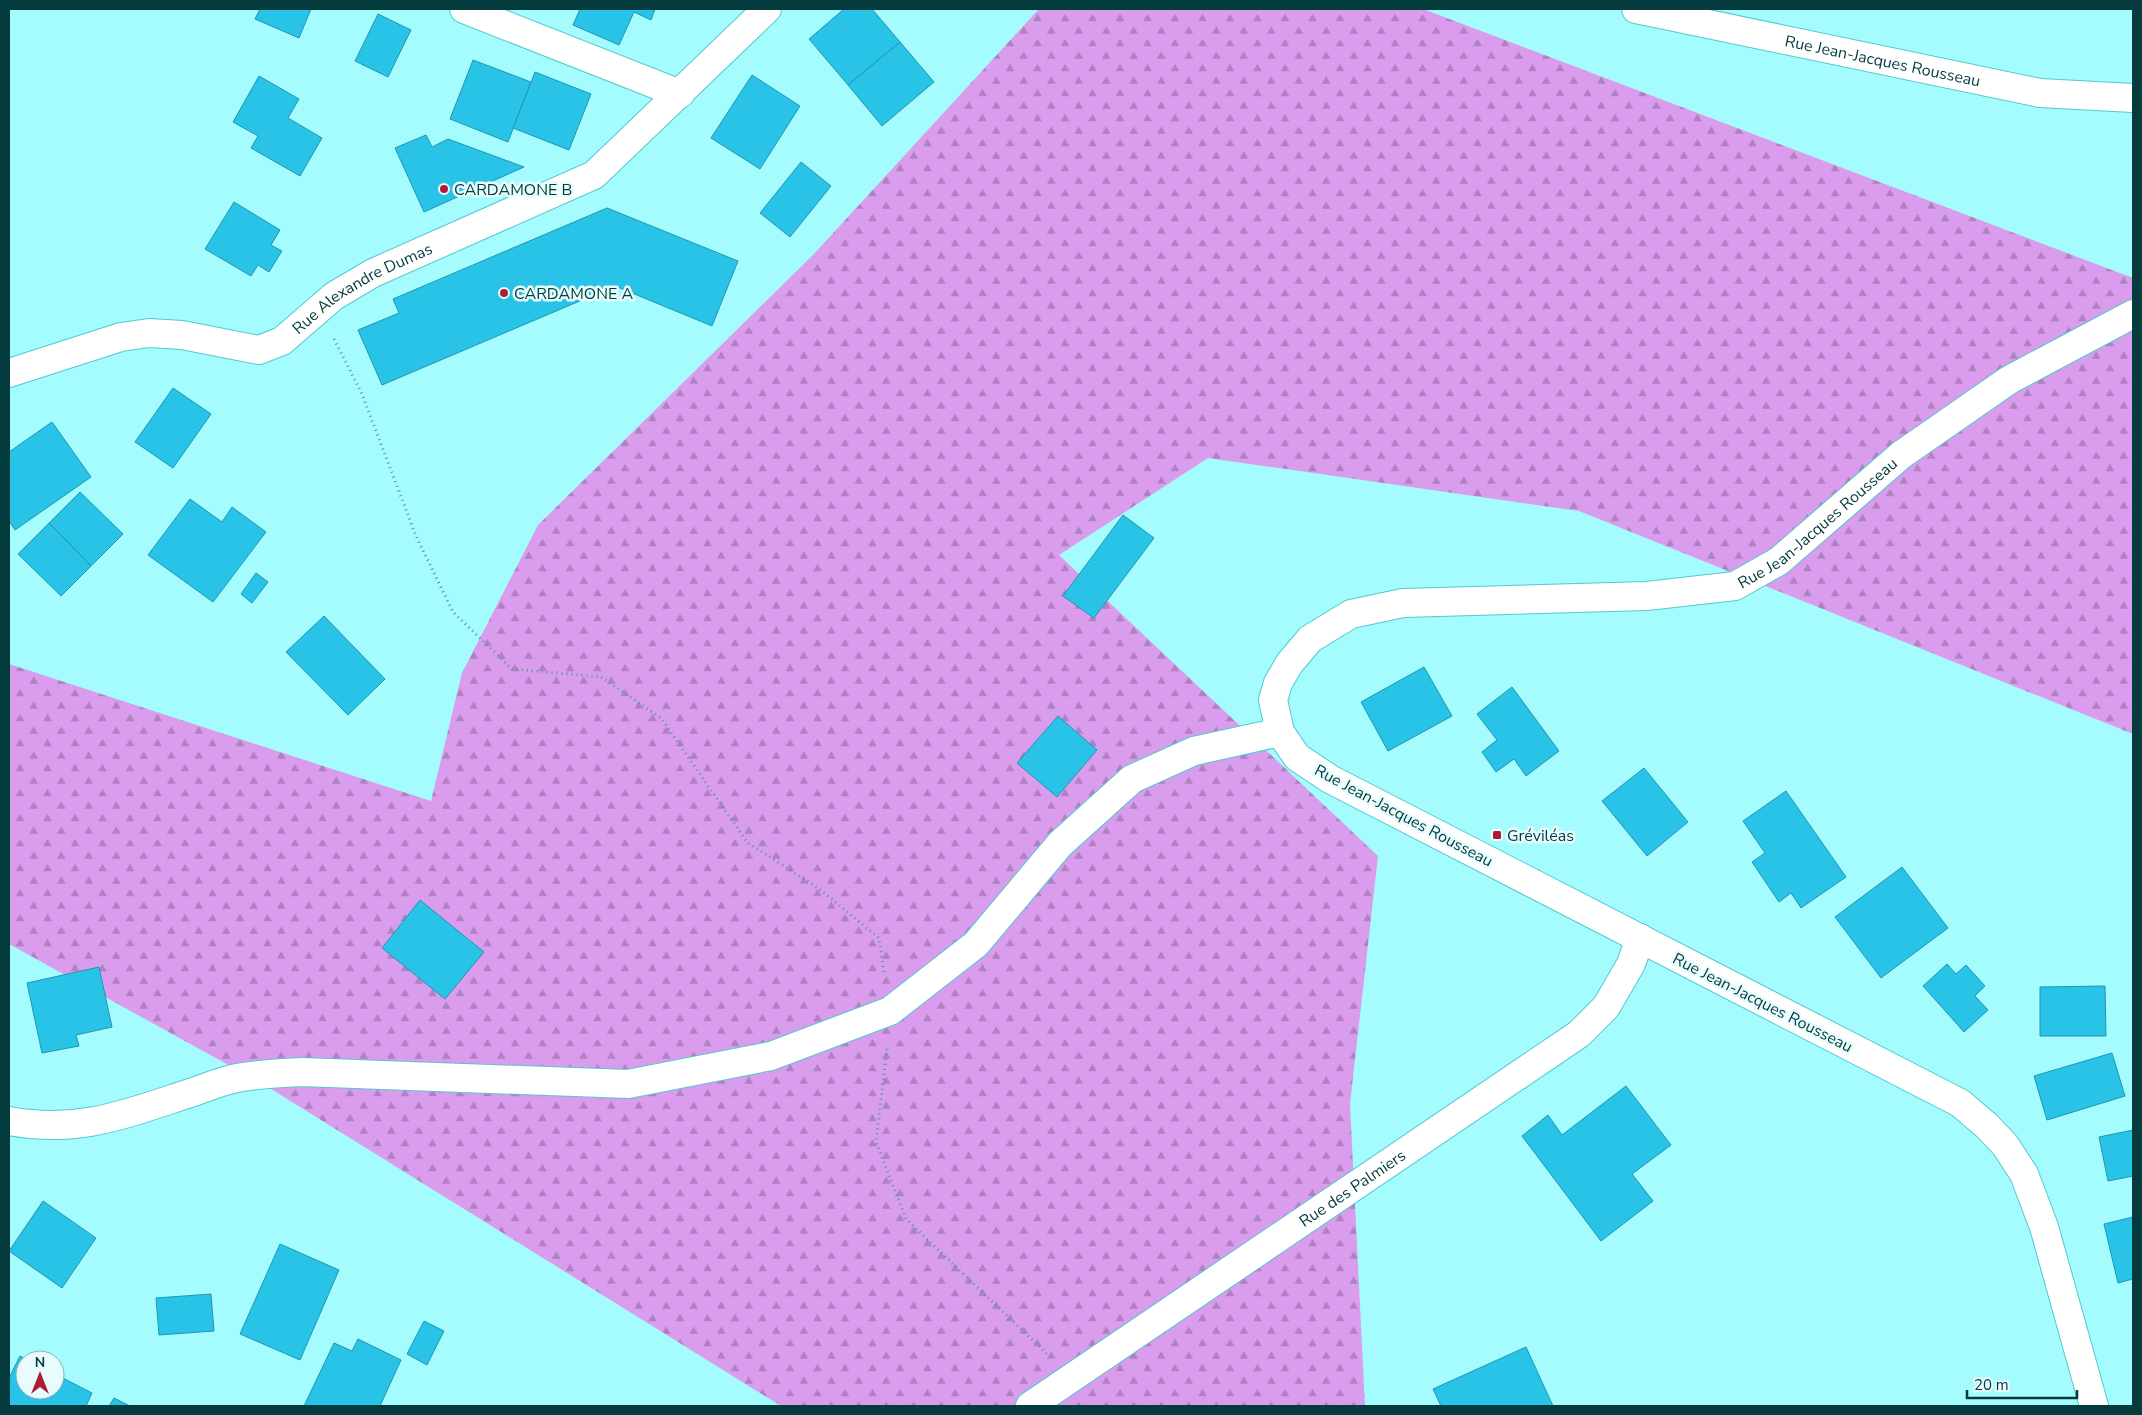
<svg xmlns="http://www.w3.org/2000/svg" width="2142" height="1415" viewBox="0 0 2142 1415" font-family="'Nunito Sans',sans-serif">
	<defs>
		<pattern id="forest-firs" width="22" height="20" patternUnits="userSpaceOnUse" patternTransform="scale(1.25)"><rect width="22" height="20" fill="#da9ded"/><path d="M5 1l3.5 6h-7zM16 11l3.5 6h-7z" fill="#af81c1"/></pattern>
	</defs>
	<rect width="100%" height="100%" fill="#a5fcff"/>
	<path fill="url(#forest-firs)" d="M1039 9H1423L2133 278V734L1579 511 1208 458 1059 555 1378 856 1350 1104 1365 1406H781L263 1084 9 944V664L431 801 462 673 538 525 813 255Z"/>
	<g fill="#28c3e6" stroke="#2096b1">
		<path d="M260 9H311L299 38 255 19Z"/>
		<path d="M580 9H655L651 20 634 12 619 45 573 25Z"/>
		<path d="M844 9H872L900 42 848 85 809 39Z"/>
		<path d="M378 14 411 30 388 77 355 61Z"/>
		<path d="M900 42 934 82 882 126 848 85Z"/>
		<path d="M473 60 531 82 508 142 450 119Z"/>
		<path d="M535 72 591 94 569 150 513 128Z"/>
		<path d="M752 75 800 106 760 169 711 138Z"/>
		<path d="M259 76 299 99 288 118 322 138 300 176 251 148 258 136 233 122Z"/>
		<path d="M426 135 432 147 448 139 524 167 424 212 395 148Z"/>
		<path d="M801 162 831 186 790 237 760 213Z"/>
		<path d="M234 202 280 230 271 245 282 251 269 272 258 265 251 276 205 249Z"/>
		<path d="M607 208 738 261 712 326 615 286 382 385 358 330 399 313 393 299Z"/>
		<path d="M173 388 211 414 173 468 135 442Z"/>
		<path d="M52 422 91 477 15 530 9 521V452Z"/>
		<path d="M80 492 123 534 91 566 49 523Z"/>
		<path d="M190 499 222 522 232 507 266 532 213 602 148 555Z"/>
		<path d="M1123 515 1154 538 1094 618 1063 596Z"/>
		<path d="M49 523 91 566 61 596 18 554Z"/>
		<path d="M256 573 268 582 252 603 241 594Z"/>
		<path d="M324 616 385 679 348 715 286 652Z"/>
		<path d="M1424 667 1452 716 1388 751 1361 702Z"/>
		<path d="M1512 687 1559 751 1526 776 1514 759 1496 772 1482 752 1497 740 1477 714Z"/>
		<path d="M1058 716 1097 750 1057 797 1017 763Z"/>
		<path d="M1644 768 1688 822 1647 856 1602 801Z"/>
		<path d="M1786 791 1846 877 1801 908 1791 893 1779 902 1752 862 1765 853 1743 821Z"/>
		<path d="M1902 867 1948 928 1881 978 1835 917Z"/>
		<path d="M420 900 484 952 445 999 382 948Z"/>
		<path d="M1947 964 1956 974 1966 965 1985 986 1975 996 1988 1010 1964 1032 1923 986Z"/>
		<path d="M99 967 112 1027 76 1035 79 1046 42 1053 27 983Z"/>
		<path d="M2105 986 2106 1036H2040V987Z"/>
		<path d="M2112 1053 2125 1096 2047 1120 2034 1076Z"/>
		<path d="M1626 1086 1671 1145 1632 1174 1653 1201 1601 1241 1522 1136 1548 1115 1562 1135Z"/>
		<path d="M2133 1130V1176L2108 1181 2099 1137Z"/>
		<path d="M43 1201 96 1238 62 1288 9 1251Z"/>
		<path d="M2133 1217V1279L2118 1283 2104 1224Z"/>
		<path d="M280 1244 339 1270 300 1360 240 1334Z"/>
		<path d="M211 1294 214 1331 159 1335 156 1298Z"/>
		<path d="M424 1321 444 1331 427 1365 407 1354Z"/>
		<path d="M358 1339 401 1360 380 1406H304L334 1343 352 1351Z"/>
		<path d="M1526 1347 1553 1406H1441L1433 1389Z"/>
		<path d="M20 1356 27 1360H25V1390H55V1374L92 1393 86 1406H9V1378Z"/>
		<path d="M114 1398 130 1406H109Z"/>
	</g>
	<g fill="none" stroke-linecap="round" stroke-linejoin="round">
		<g stroke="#53c9cd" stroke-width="30">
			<g id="minor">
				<path d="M464 9 680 94"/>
				<path id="s1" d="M9 373 121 337 149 333 182 335 259 350 282 341 334 296 373 273 594 175 767 9"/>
				<path d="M9 1121C78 1134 126 1114 190 1093 205 1088 221 1081 237 1078 258 1074 280 1073 302 1072L628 1084 771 1056 890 1011 976 944 1060 844 1132 779 1194 751 1280 732"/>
				<path id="s2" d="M1030 1406 1579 1034 1606 1007 1631 964 1640 938"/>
			</g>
		</g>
		<g stroke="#53c9cd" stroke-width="30">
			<g id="major">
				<path id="s3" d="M1636 9 2040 93 2133 98"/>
				<path id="s4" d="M2094 1406 2044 1227 2024 1174 2005 1145 1987 1126 1960 1103 1330 779 1297 757 1280 732 1273 700 1278 683 1289 664 1310 639 1351 614 1403 603 1647 596 1735 586 1779 561 1901 455 2009 380 2133 314"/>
			</g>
		</g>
		<g stroke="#52999b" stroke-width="3" stroke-dasharray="1 4" stroke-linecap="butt">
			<path d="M334 339 362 394 416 536 453 612 512 669 601 677 661 718 747 842 818 888 879 938 884 973"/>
			<path d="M887 1049 876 1142 906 1219 1048 1355"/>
		</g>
		<use href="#minor" stroke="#fff" stroke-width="28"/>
		<use href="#major" stroke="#fff" stroke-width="28"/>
	</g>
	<g fill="#af1b37" stroke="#e8fcfd" stroke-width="2">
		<circle cx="444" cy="189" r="5"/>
		<circle cx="504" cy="293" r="5"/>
		<rect x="1492" y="830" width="10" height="10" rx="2.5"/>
	</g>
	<g text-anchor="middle" stroke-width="5" stroke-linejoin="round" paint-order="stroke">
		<g font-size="16" fill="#043b3d" stroke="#e8fcfd">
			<text dy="6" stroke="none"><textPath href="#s3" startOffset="252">Rue Jean-Jacques Rousseau</textPath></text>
			<text dy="6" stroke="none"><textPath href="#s1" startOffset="379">Rue Alexandre Dumas</textPath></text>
			<text dy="6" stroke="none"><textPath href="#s4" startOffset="1760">Rue Jean-Jacques Rousseau</textPath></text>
			<text transform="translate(1404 815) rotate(28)" y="6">Rue Jean-Jacques Rousseau</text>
			<text transform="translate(1763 1002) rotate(27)" y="6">Rue Jean-Jacques Rousseau</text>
			<text dy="6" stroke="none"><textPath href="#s2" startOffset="389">Rue des Palmiers</textPath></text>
		</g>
		<g font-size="16" fill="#043b3d" stroke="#e8fcfd" text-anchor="start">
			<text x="454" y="195">CARDAMONE B</text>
			<text x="514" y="299">CARDAMONE A</text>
			<text x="1507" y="841">Gréviléas</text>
		</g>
	</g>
	<rect width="2142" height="1415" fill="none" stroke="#043b3d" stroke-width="20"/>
	<g transform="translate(40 1375)"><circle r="24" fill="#e8fcfd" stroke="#8dafb0"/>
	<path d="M0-4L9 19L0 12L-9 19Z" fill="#af1b37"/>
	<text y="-8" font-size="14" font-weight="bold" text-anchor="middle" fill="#043b3d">N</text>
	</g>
	<path d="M1967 1390v8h110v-8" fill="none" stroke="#043b3d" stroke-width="2.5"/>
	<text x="1974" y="1390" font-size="15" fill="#043b3d" stroke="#e8fcfd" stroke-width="4" paint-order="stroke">20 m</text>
</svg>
